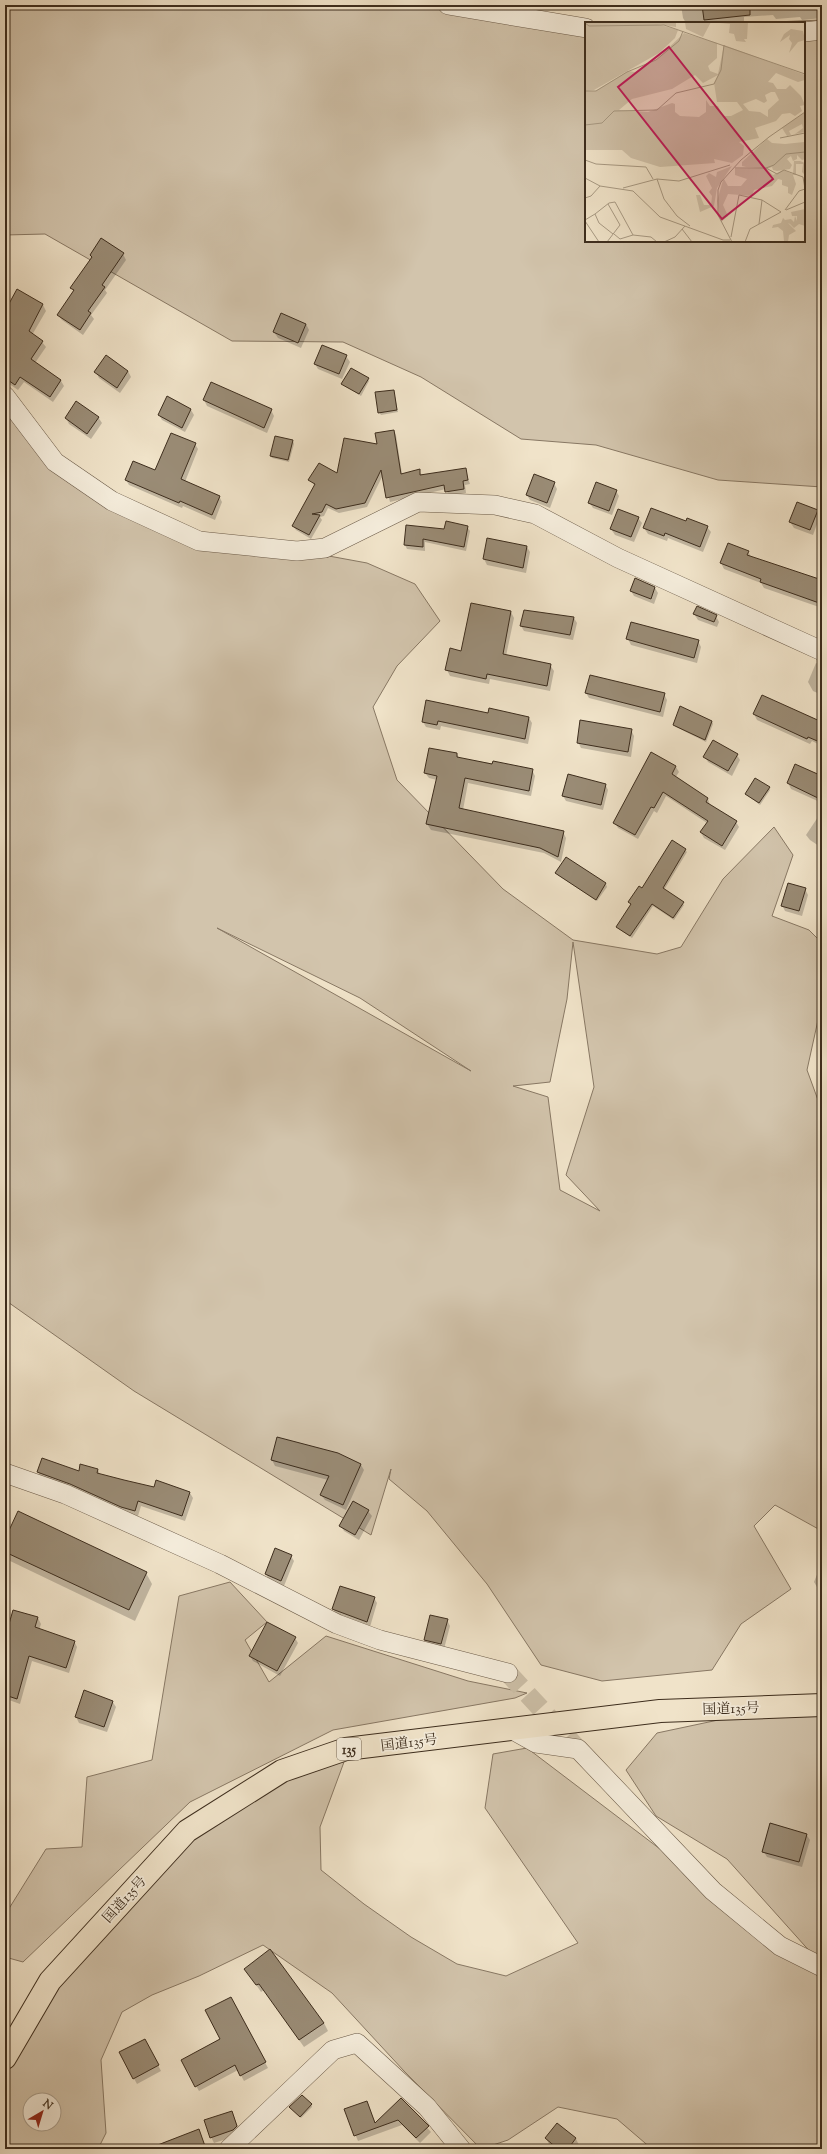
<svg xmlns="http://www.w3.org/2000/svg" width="827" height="2154" viewBox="0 0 827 2154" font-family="'Sorts Mill Goudy','Noto Serif JP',serif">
	<rect width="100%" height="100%" fill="#f0e3c9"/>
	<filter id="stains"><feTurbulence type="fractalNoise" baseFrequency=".005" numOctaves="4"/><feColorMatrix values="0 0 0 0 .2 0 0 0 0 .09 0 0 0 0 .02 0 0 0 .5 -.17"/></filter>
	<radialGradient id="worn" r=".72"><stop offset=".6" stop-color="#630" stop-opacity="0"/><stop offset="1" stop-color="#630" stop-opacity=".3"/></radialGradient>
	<g fill="#d2c4ac" stroke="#887864" fill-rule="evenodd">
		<path d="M5 5H412L586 27V241H804V23H751L822 20V487L718 480 596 445 521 439 421 377 343 342 232 341 45 234 5 235Z"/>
		<path d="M5 414 55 462 165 526 367 563 415 584 440 621 397 666 373 707 397 780 503 889 573 940 657 954 681 947 723 879 774 827 793 855 772 916 809 930 822 943V1015L818 1020 807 1070 822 1111V1531L775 1505 754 1526 791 1589 741 1624 712 1670 602 1681 541 1665 487 1584 427 1511 389 1479 391 1469 371 1535 134 1391 5 1300ZM217 928 360 998 471 1071ZM573 942 594 1087 566 1175 600 1211 560 1190 548 1097 513 1086 550 1082 567 999Z"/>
		<path d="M230 1582 267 1622 245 1640 269 1682 326 1636 468 1681 527 1693 515 1698 333 1730 190 1802 23 1962 5 1957V1915L46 1849 82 1847 87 1777 152 1760 179 1596Z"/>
		<path d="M822 1698V1965L727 1859 656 1816 626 1770 657 1733Z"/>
		<path d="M527 1748 822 1972V2149H652L617 2119 558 2107 508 2140 481 2149 404 2071 332 1993 263 1945 199 1976 152 1995 122 2012 101 2060 106 2133 98 2149H5V2072L95 1931 171 1848 318 1759 344 1762 320 1827 321 1870 364 1904 411 1937 457 1964 506 1976 578 1943 485 1808 493 1754ZM30 2100H54V2124H30Z"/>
	</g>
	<g fill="#0003">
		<path d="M542 5H561L560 7Z"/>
		<path d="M614 5H640V10L616 8Z"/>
		<path d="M681 5H822V18L802 20 800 17 776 19 773 15 744 17V23H686L683 18Z"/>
		<path d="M123 254 126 260 105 290 107 293 91 315 94 319 83 335 62 320 58 315 74 292 72 288Z"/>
		<path d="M17 291 43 305 46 311 32 335 42 342 46 347 35 363 61 381 64 386 53 402 24 382 18 390 5 381V313Z"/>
		<path d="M306 324 309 330 301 348 278 338 274 332Z"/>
		<path d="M346 356 350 362 342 379 318 369 315 364Z"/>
		<path d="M106 357 128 371 131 377 120 393 99 378 96 372Z"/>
		<path d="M368 379 369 381 361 396 342 384Z"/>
		<path d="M394 391 398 412 381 415 379 412Z"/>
		<path d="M167 398 191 410 194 415 185 432 162 420 159 415Z"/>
		<path d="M204 400 271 410 274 416 267 433 207 406Z"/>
		<path d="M98 417 102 423 91 439 69 424 66 418Z"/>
		<path d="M394 431 396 435 402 474 419 471 422 475 465 469 470 484 465 485 466 493 449 496 446 489 390 502 383 475 367 507 339 513 328 508 324 516 320 517 322 520 311 539 296 530 293 526 315 486 310 480 338 475 378 445Z"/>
		<path d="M293 441 294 444 289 462 272 458 271 456Z"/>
		<path d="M195 444 198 449 185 482 219 496 222 502 215 520 183 506 182 508 129 485 126 480 155 472Z"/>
		<path d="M554 483 557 489 550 508 530 500 527 495Z"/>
		<path d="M616 491 619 496 612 515 593 508 589 502Z"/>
		<path d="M817 511 820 516 813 535 794 528 790 522Z"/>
		<path d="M638 518 642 523 634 542 615 535 611 529Z"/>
		<path d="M687 522 707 527 711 532 703 552 668 538 667 541 648 534 644 528Z"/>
		<path d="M467 527 470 531 466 551 425 542V551L407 549 405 545 445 530Z"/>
		<path d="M488 539 527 547 530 552 526 573 487 565 484 559Z"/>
		<path d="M748 551 751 557 822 582V608L764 588 761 583 724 569 721 563Z"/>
		<path d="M655 588 658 593 654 604 634 596 631 591Z"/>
		<path d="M472 604 511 612 514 618 506 656 550 665 554 671 550 691 490 679 489 684 450 676 447 670 462 652Z"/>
		<path d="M694 614 716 616 719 622 717 627 698 620Z"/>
		<path d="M574 618 577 623 573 640 524 631 521 626Z"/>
		<path d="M628 639 698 641 701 647 697 663 631 645Z"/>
		<path d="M816 663 822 666V695L813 691 808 682Z"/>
		<path d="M586 693 664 694 667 700 663 717 589 698Z"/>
		<path d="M489 714 529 718 532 723 528 744 441 726 440 730 426 727 423 722Z"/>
		<path d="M754 714 822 723V746L812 741 810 744 757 720Z"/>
		<path d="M712 721 713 724 706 742 676 727 674 725Z"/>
		<path d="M631 730 634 736 631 757 581 748 578 742Z"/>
		<path d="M457 754 459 758 532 770 535 776 531 796 468 783 463 810 563 832 566 838 561 862 544 853 431 830 427 824 437 780 429 778 425 773Z"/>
		<path d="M652 754 676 767 679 772 675 778 708 799 710 805 736 822 739 827 725 850 704 838 701 833 707 823 666 796 657 813 654 811 638 839 618 828 615 823Z"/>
		<path d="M737 755 740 760 732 776 708 762 705 757Z"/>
		<path d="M796 765 822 777V803L791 789 788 783Z"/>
		<path d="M605 784 608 790 603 810 566 801 563 796Z"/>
		<path d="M769 788 770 790 760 805 746 794Z"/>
		<path d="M822 811V848L810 840 806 835Z"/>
		<path d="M685 850 687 852 664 890 684 905 674 920 653 906 632 938 619 929 617 927 631 905 629 902Z"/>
		<path d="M566 858 606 884 607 887 597 901 558 875 557 873Z"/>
		<path d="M805 889 808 895 802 916 785 911 782 905Z"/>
		<path d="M338 1454 361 1465 364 1470 346 1510 325 1500 321 1495 328 1480 275 1466 272 1460Z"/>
		<path d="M42 1459 79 1473 98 1470 100 1475 154 1488 190 1493 193 1498 185 1521 141 1506 138 1516 125 1513 41 1478 38 1472Z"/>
		<path d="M368 1511 372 1516 359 1540 344 1531 341 1526Z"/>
		<path d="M5 1541 146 1573 152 1584 135 1621 8 1560 5 1556Z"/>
		<path d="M291 1556 294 1561 284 1586 269 1580 266 1574Z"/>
		<path d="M822 1562V1590L817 1587 814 1582Z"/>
		<path d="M374 1598 377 1603 370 1627 337 1615 333 1609Z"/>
		<path d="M38 1618 41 1624 39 1630 74 1641 77 1647 69 1673 32 1661 20 1704 9 1700 5 1715V1644Z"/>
		<path d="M447 1620 450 1626 444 1649 428 1645 425 1640Z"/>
		<path d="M295 1638 298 1643 280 1676 253 1661 250 1656Z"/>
		<path d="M112 1701 116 1707 107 1732 79 1723 76 1717Z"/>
		<path d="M806 1834 810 1840 802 1867 767 1857 764 1852Z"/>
		<path d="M246 1970 324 2023 328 2031 304 2047 264 1990 261 1992Z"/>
		<path d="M231 1998 268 2068 244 2081 238 2070 199 2091 182 2061 222 2040Z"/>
		<path d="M145 2040 161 2071 137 2084 120 2053Z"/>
		<path d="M401 2099 431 2132 420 2143 402 2125 358 2141 345 2110 369 2108 376 2124Z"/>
		<path d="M311 2104 312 2107 301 2118 290 2107Z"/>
		<path d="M232 2112 240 2132 236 2136 214 2143 211 2137Z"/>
		<path d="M557 2125 576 2139 579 2145 575 2149H556L549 2144 546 2138Z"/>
		<path d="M198 2130 207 2149H146Z"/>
	</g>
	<g fill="#9a8c76" stroke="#3d2d1d">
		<path d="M702 5H750V15L704 20Z"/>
		<path d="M101 238 124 253 102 285 105 287 88 311 91 313 80 330 57 315 74 290 70 288 92 257 90 255Z"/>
		<path d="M17 289 43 304 29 331 43 341 31 359 61 380 50 397 20 377 15 385 5 378V311Z"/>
		<path d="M281 313 306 324 298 343 273 332Z"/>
		<path d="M322 345 347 355 339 374 314 364Z"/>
		<path d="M106 355 128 371 117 388 94 372Z"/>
		<path d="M351 368 369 378 359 394 341 384Z"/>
		<path d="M211 382 272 409 264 428 203 400Z"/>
		<path d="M394 390 397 410 378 413 375 392Z"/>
		<path d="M167 396 191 409 182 428 158 415Z"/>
		<path d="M76 401 99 417 87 434 65 418Z"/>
		<path d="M394 430 401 474 420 469V475L466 468 468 480 463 481 464 489 445 492 444 485 386 498 381 470 365 503 336 509 326 504 322 512 312 514 320 515 309 535 292 526 315 484 308 480 319 463 337 473 344 438 377 444 375 433Z"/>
		<path d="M171 433 196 443 181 479 220 496 212 515 180 501 179 503 125 480 133 461 155 470Z"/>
		<path d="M275 436 293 440 288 460 270 456Z"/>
		<path d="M534 474 555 482 547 503 526 495Z"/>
		<path d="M596 482 617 490 609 511 588 503Z"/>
		<path d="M797 502 818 510 810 530 789 522Z"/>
		<path d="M651 508 686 521 687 518 708 526 700 547 665 533 664 536 643 528Z"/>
		<path d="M618 509 639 517 631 537 610 529Z"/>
		<path d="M446 521 468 526 464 547 423 539V547L404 545 406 525 444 529Z"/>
		<path d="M487 538 527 546 523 568 483 559Z"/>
		<path d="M728 543 749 551 747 555 822 580V604L760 582 761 579 720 563Z"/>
		<path d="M635 578 655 587 651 599 630 591Z"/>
		<path d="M471 603 511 611 503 654 551 664 547 686 487 674 486 679 445 670 450 648 461 651Z"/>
		<path d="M697 606 717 615 714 622 693 614Z"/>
		<path d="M524 610 574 617 570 635 520 626Z"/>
		<path d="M631 622 699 640 694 658 626 639Z"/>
		<path d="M590 675 665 693 660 712 585 693Z"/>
		<path d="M762 695 822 722V743L808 737 807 739 753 714Z"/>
		<path d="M426 700 488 713 489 708 529 717 525 739 438 721 437 725 422 722Z"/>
		<path d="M680 706 712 721 705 740 673 725Z"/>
		<path d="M580 720 632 729 628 752 577 743Z"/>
		<path d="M713 740 738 754 728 771 703 757Z"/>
		<path d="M429 748 457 753V757L492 764 493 761 533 769 529 791 465 778 459 808 564 831 558 857 540 848 426 824 437 776 424 773Z"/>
		<path d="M651 752 676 766 672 774 708 798 706 802 737 821 722 846 700 832 708 821 663 792 654 808 651 807 635 835 613 823Z"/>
		<path d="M795 764 822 776V800L787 783Z"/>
		<path d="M568 774 606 784 601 805 562 796Z"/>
		<path d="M755 778 770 787 759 803 745 794Z"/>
		<path d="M672 840 686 849 663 888 684 902 673 918 652 904 630 936 616 927 631 904 628 902 639 886 642 888Z"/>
		<path d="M566 857 606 883 596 900 555 873Z"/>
		<path d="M788 883 806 888 799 911 781 906Z"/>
		<path d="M277 1437 338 1453 361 1464 343 1505 320 1495 329 1476 271 1460Z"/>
		<path d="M42 1458 79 1471 80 1464 98 1469 97 1473 124 1480 154 1487 156 1480 190 1492 182 1516 138 1501 135 1511 121 1507 70 1484 37 1472Z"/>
		<path d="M353 1501 369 1510 355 1535 339 1526Z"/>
		<path d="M18 1511 147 1572 129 1610 5 1552V1539Z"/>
		<path d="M275 1548 292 1555 281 1581 265 1574Z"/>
		<path d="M340 1586 375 1597 367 1622 332 1609Z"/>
		<path d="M13 1610 38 1617 35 1627 75 1641 66 1668 29 1656 17 1699 5 1695V1638Z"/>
		<path d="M430 1615 448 1619 441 1644 424 1640Z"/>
		<path d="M267 1622 296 1637 277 1671 249 1656Z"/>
		<path d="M84 1690 113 1701 104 1727 75 1717Z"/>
		<path d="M770 1823 807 1834 799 1862 762 1852Z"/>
		<path d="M270 1949 324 2023 299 2040 259 1984 256 1985 244 1969Z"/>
		<path d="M231 1997 266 2062 240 2076 235 2065 195 2087 181 2060 220 2039 205 2010Z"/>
		<path d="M145 2039 159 2065 133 2079 119 2052Z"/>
		<path d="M302 2095 312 2104 300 2117 289 2107Z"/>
		<path d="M401 2098 429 2126 416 2138 398 2120 354 2136 344 2109 367 2101 375 2123Z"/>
		<path d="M232 2111 237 2126 233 2130 210 2138 204 2120Z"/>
		<path d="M557 2123 576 2138 568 2149H558L545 2138Z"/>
		<path d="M199 2129 206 2149H150V2148Z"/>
	</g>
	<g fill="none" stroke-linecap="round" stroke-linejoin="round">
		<path stroke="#ccbfa7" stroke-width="19" stroke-dasharray="19 10" stroke-linecap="butt" d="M508 1673 578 1749"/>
		<g stroke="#6a5a48" stroke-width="20">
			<g id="minor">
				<path d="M448 5 586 28"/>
				<path d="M804 32 822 30"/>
				<path d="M5 396 55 462 112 501 199 541 297 551 325 548 418 502 495 505 535 514 618 558 822 651"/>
				<path d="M5 1473 65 1494 220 1564 337 1624 380 1640 508 1673"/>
				<path d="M511 1729 536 1743 578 1749 713 1891 780 1946 822 1967"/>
				<path d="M229 2149 333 2050 357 2043 427 2107 461 2149"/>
			</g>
		</g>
		<g stroke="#3d2d1d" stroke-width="24">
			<path id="trunk" d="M5 2058 50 1981 187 1831 282 1771 346 1749 660 1711 822 1705"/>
		</g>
		<use href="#minor" stroke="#f5eddc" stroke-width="19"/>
		<use href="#trunk" stroke="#f0e3c9" stroke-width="22"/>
	</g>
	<g text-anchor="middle" stroke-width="3.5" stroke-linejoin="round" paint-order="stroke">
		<rect fill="#f5eddc" stroke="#746756" stroke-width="1" x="337" y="1738" width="24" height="22" rx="3"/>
		<g font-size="13" font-weight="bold" fill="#3d2d1d">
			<text x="349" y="1754">135</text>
		</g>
		<g font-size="14" fill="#3d2d1d" stroke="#f5eddc">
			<text transform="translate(731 1708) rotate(-2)" y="5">国道135号</text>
			<text transform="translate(409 1742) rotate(-7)" y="5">国道135号</text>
			<text transform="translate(124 1899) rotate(-48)" y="5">国道135号</text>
		</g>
	</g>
	<g transform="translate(585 22)">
		<rect width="220" height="220" fill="#f0e3c9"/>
		<path d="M0 0H91V5L72 2 93 8 90 16 74 31 9 68H2L10 69 43 49 50 50 72 37 99 11 132 21V36L123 44 125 49 133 52 139 23 220 53V58L213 60 191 51 183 60 188 61 192 67H201L205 63 216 74 220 83 215 84 217 89 210 94 205 91 197 92 191 99 170 106 174 116 154 120 159 124 158 133 147 141 129 137 130 141 75 145 46 136 37 128H0ZM110 53 118 61 133 53 129 61 132 80H152L158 88 146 94H138L133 84H125L121 78V90L114 95 95 94 90 90V82L87 81 63 90 34 88 47 77 87 67ZM186 70H190L194 78 183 88V95L175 90 164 89 158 82 171 77 179 81 182 79 180 73ZM100 0H163L162 17H159L161 20 151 19 149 12 144 11 145 2 126 0 118 15 101 7ZM206 7 218 9 220 18 213 20 204 31 207 21 204 17 205 13 195 20 199 12ZM220 90V110L210 112 218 106 217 102 204 109 206 113 202 114 197 106ZM182 117 187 121 200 122 219 120 220 118V137L217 138 212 133V137L208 139 206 134 202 137 207 143 205 147 192 149 188 148 187 145 182 147 188 153 198 148 208 152 209 139H215L220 141V153L217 150 218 142H211V153H208L211 162 207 173 203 171V165L197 163V158L193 157 187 164 169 168 167 174 143 172 138 183 143 194 136 200 132 179 138 158 139 157 143 164H156L162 157 150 153V147L178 146 161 145 157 144V140ZM147 144 132 166 129 184 115 190 111 173H115L119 183H126L127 174 124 170 127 166 121 154 124 151 131 155 132 150ZM220 187V204L214 202 209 206 205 202 203 201 211 209 204 213 203 220 199 219 198 209 193 205 187 206 188 203 196 201 198 196 202 200 200 198 206 197 209 200 210 194 212 199V194H207L206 190Z" fill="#d2c4ac" fill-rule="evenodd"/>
		<path fill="none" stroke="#a89a84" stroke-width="1" d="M0 1 4 4 79 3 220 52M0 69H11L42 50 71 38 94 19 98 9M0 103 17 101 29 89 72 88 91 71 129 62 136 48 139 23M195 116 220 111M0 138 11 142 61 145 68 157M150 146H181L189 143 201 132 220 130M181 146 192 152 199 148 218 155 220 167 214 169 200 188M0 156 15 164 48 169 75 195 138 218H145M72 157 79 177 92 194 105 204M38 166 72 157 94 159 145 143M0 176 6 174 15 164M201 188 220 180M10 192 24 181 30 180 48 213 66 215 72 220M0 198 10 192 14 201 28 212M0 199 14 220M174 202 177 178M97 207 107 220M29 212 35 217 48 213M146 215 154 173 177 178 196 190M22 220 35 203 23 182M79 220 90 215 100 204M147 220 133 193V168L136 160 156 138 184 115 220 90M160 220 165 207 196 190"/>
		<path fill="#c2185b" fill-opacity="0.15" stroke="#c2185b" stroke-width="2" d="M84 25 188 157 137 197 33 65Z"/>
		<rect width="220" height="220" fill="none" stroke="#3d2d1d" stroke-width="2"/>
	</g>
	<rect width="827" height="2154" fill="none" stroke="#f0e3c9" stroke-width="20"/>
	<rect x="6" y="6" width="815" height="2142" fill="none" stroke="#3d2d1d" stroke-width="2"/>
	<rect x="10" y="10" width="807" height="2134" fill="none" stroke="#3d2d1d"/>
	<g transform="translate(42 2112) rotate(38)"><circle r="19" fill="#f5eddc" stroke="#aba090"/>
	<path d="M0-3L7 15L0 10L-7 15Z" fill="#8f2418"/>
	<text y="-6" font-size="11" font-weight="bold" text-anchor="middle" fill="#3d2d1d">N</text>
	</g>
	<rect width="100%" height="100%" filter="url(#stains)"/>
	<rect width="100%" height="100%" fill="url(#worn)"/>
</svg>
